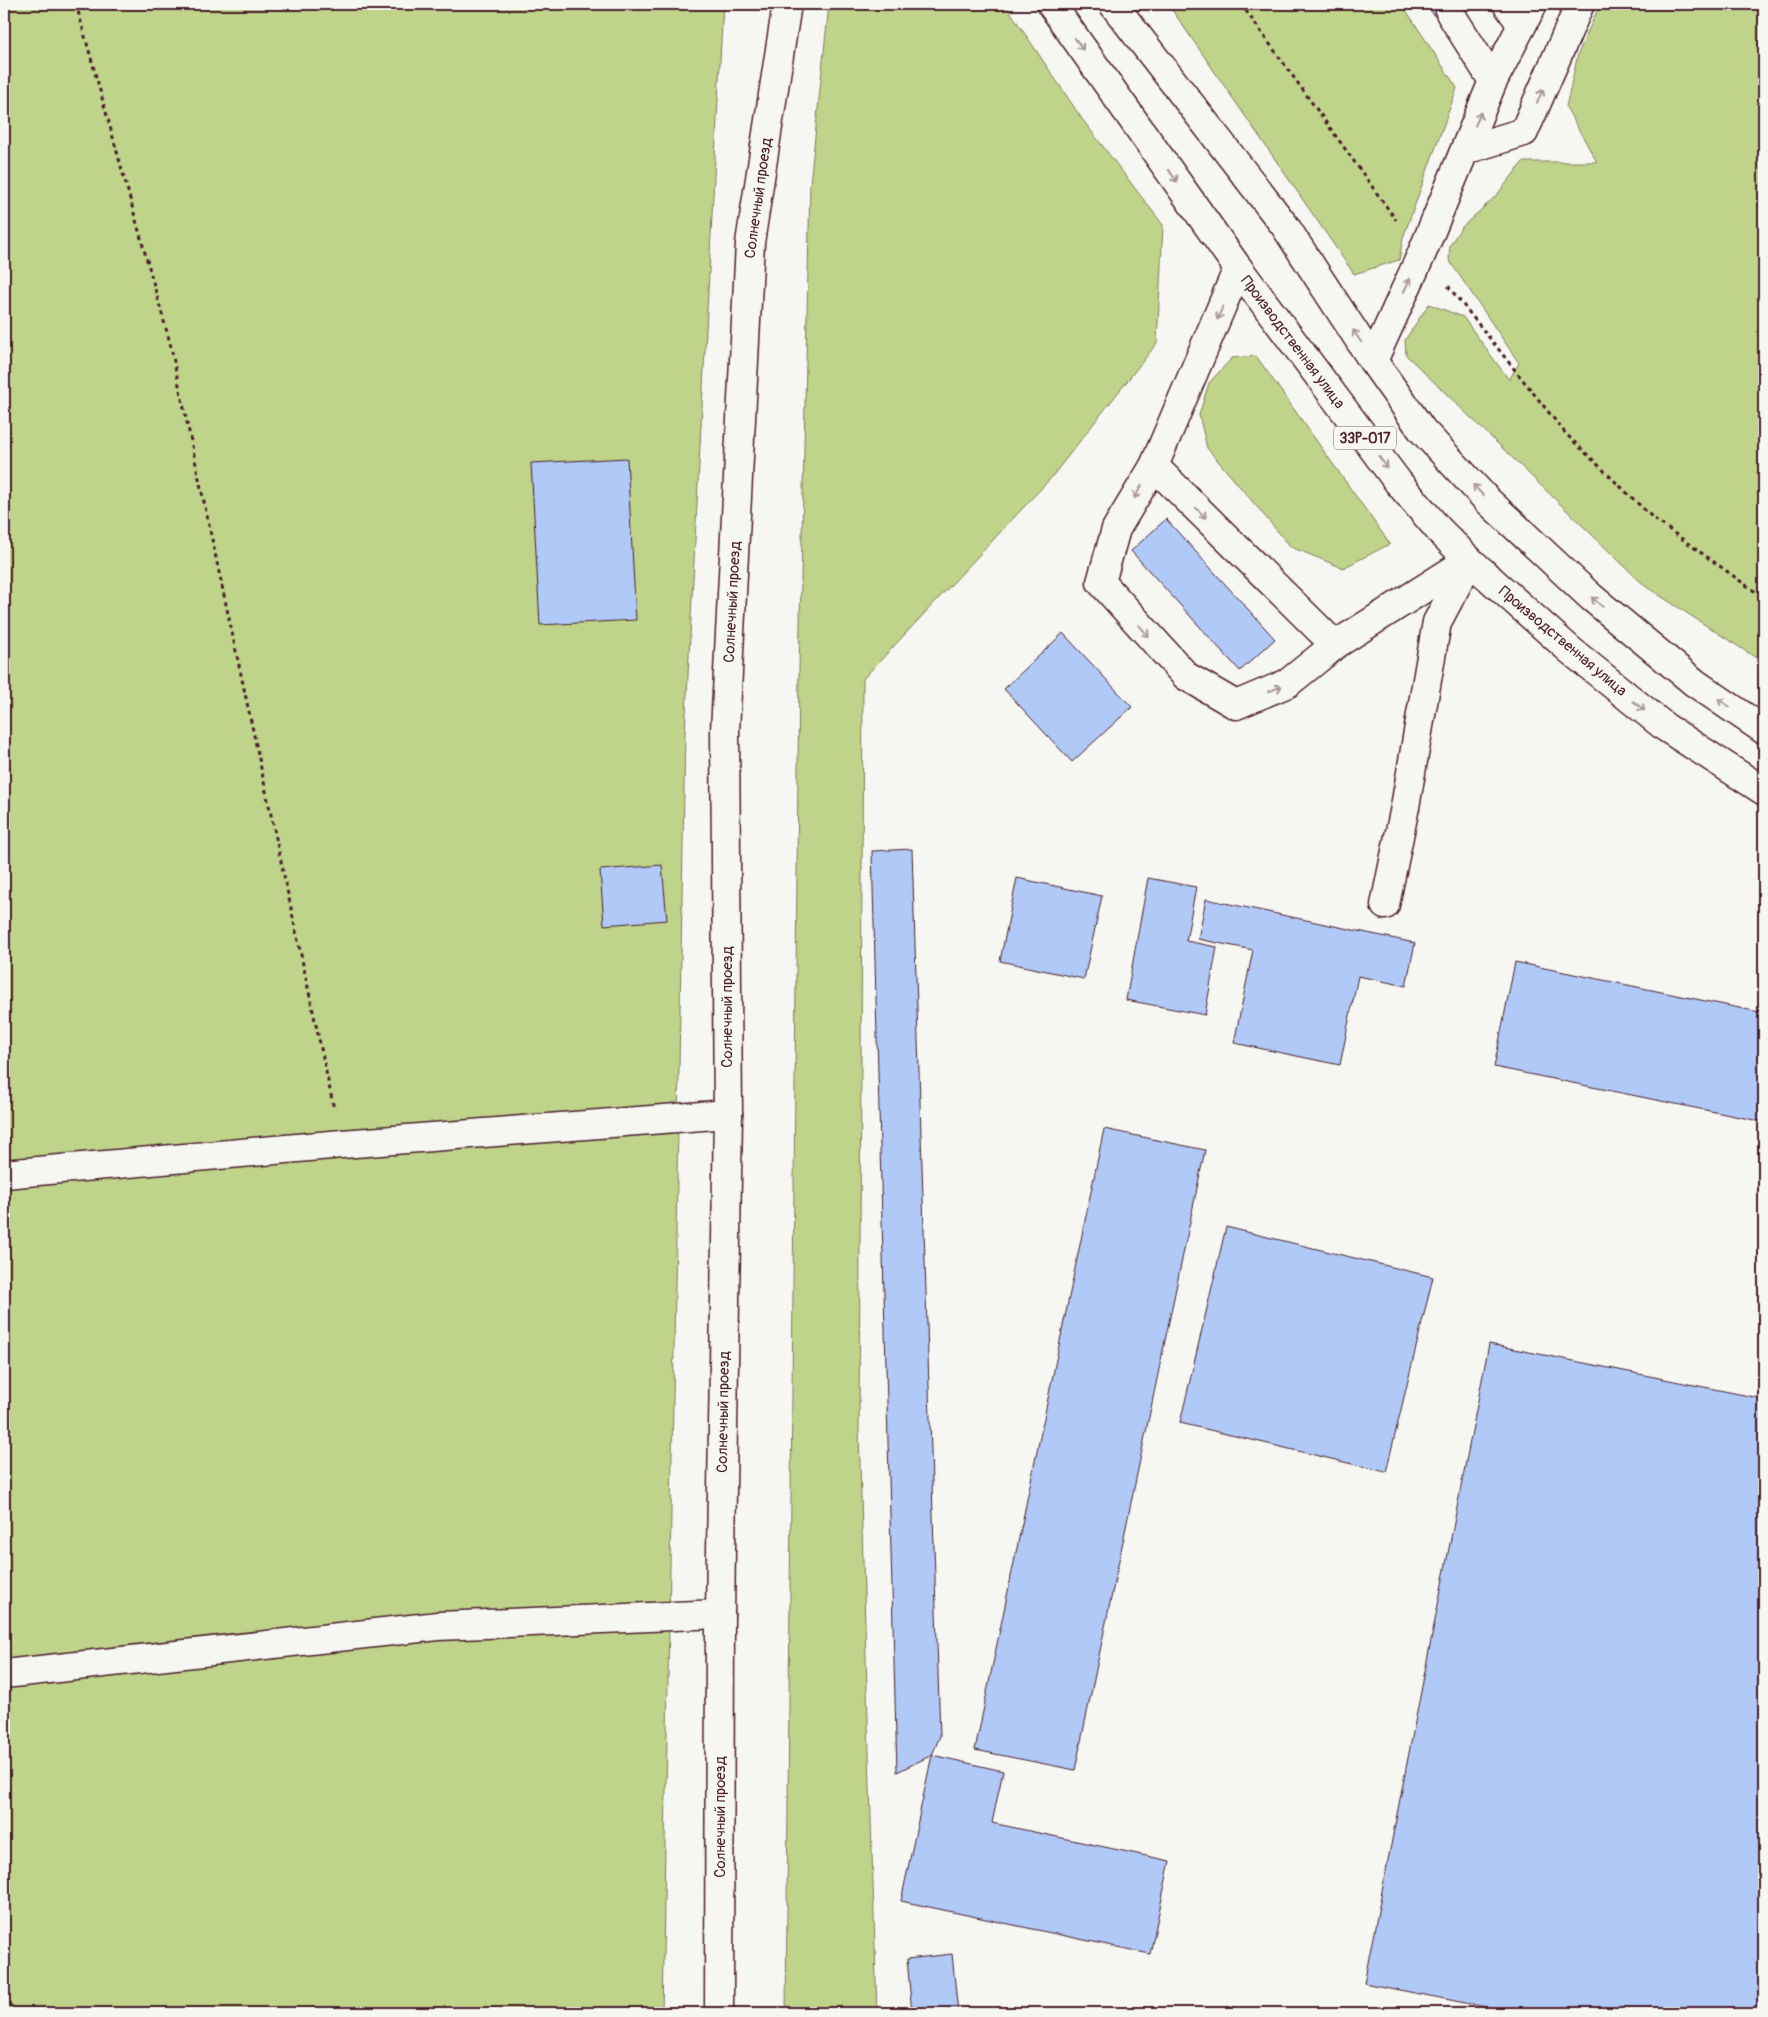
<svg xmlns="http://www.w3.org/2000/svg" width="1768" height="2017" viewBox="0 0 1768 2017" font-family="Pangolin,sans-serif">
	<rect width="100%" height="100%" fill="#f6f6f2"/>
	<filter id="ink" filterUnits="userSpaceOnUse"><feTurbulence type="fractalNoise" baseFrequency=".02" numOctaves="2"/><feDisplacementMap in="SourceGraphic" scale="10" xChannelSelector="R" yChannelSelector="G"/><feConvolveMatrix kernelMatrix="1 2 1 2 8 2 1 2 1" color-interpolation-filters="sRGB"/></filter>
	<g filter="url(#ink)">
		<g fill="#bfd48a" stroke="#847a5a">
			<path d="M4 4H723L685 733 662 2013H4Z"/>
			<path d="M829 4H1005L1082 119 1163 225 1157 343 1050 479 863 679 859 1431 877 2013H786L799 669 810 184Z"/>
			<path d="M1168 4H1402L1457 88 1403 238 1399 260 1354 274Z"/>
			<path d="M1600 4H1764V663L1645 586 1406 355 1405 340 1429 304 1463 317 1509 380 1519 363 1449 260 1450 245 1461 228 1496 196 1523 162H1597L1566 107 1578 54Z"/>
			<path d="M1256 356 1390 544 1343 568 1291 547 1207 448 1199 415 1209 383 1232 358Z"/>
		</g>
		<g fill="#b0c9f7" stroke="#4a1f2b">
			<path d="M1426 4H1463L1438 21Z"/>
			<path d="M627 458 636 620 540 625 531 463Z"/>
			<path d="M1166 519 1275 639 1240 671 1131 551Z"/>
			<path d="M1063 633 1132 707 1072 762 1004 689Z"/>
			<path d="M912 849 940 1736 932 1755 897 1772 872 851Z"/>
			<path d="M662 865 667 920 604 925 600 870Z"/>
			<path d="M1017 878 1102 896 1084 979 1000 961Z"/>
			<path d="M1148 878 1196 887 1186 941 1217 947 1205 1015 1126 1000Z"/>
			<path d="M1206 899 1415 943 1406 986 1358 976 1340 1065 1234 1043 1253 950 1198 939Z"/>
			<path d="M1515 962 1764 1013V1122L1494 1067Z"/>
			<path d="M1104 1129 1205 1150 1075 1770 975 1750Z"/>
			<path d="M1226 1227 1433 1277 1386 1472 1180 1423Z"/>
			<path d="M1489 1344 1764 1399V2013H1516L1364 1983Z"/>
			<path d="M932 1755 1003 1771 992 1823 1170 1861 1150 1954 901 1901Z"/>
			<path d="M952 1954 958 2013H912L907 1959Z"/>
		</g>
		<g fill="none" stroke-linecap="round" stroke-linejoin="round">
			<g stroke="#4a1f2b" stroke-width="31">
				<g id="minor">
					<path d="M1507 4 1522 25"/>
					<path d="M1493 81 1533 4"/>
					<path d="M1465 150 1524 132 1580 4"/>
					<path d="M1238 268 1154 466 1116 529 1101 582 1186 676 1236 705 1288 683 1335 645 1469 560"/>
					<path d="M1373 361 1422 253 1493 81 1450 13"/>
					<path d="M1154 466 1335 645"/>
					<path d="M1385 905 1405 807 1437 622 1469 562"/>
					<path d="M4 1174 342 1144 728 1114"/>
					<path d="M4 1674 438 1626 720 1614"/>
					<path d="M719 2013 720 1614 728 1114 725 731 750 243 787 4"/>
				</g>
			</g>
			<g stroke="#4a1f2b" stroke-width="31">
				<g id="highway">
					<path d="M1051 4 1238 268 1398 482 1439 530 1469 560 1570 650 1665 727 1764 791"/>
					<path d="M1113 4 1285 226 1373 361 1422 430 1487 500 1591 597 1695 683 1764 730"/>
				</g>
			</g>
			<g stroke="#4a1f2b" stroke-width="3" stroke-dasharray="4 4" stroke-linecap="butt">
				<path d="M76 4 170 343 334 1109"/>
				<path d="M1241 4 1396 220"/>
				<path d="M1448 286 1566 434 1653 518 1764 598"/>
			</g>
			<use href="#minor" stroke="#f6f6f2" stroke-width="28"/>
			<use href="#highway" stroke="#f6f6f2" stroke-width="28"/>
		</g>
		<defs><path id="oneway-shaft" d="M-6 0H5M1.5-3L5.5 0L1.5 3" fill="none" stroke-width="1.6" stroke-linecap="round" stroke-linejoin="round" transform="scale(1.25)"/></defs>
		<g stroke="#a99598">
			<use href="#oneway-shaft" transform="translate(1079 44) rotate(55)"/>
			<use href="#oneway-shaft" transform="translate(1540 96) rotate(-66)"/>
			<use href="#oneway-shaft" transform="translate(1478 119) rotate(-67)"/>
			<use href="#oneway-shaft" transform="translate(1173 176) rotate(55)"/>
			<use href="#oneway-shaft" transform="translate(1407 285) rotate(-66)"/>
			<use href="#oneway-shaft" transform="translate(1220 313) rotate(112)"/>
			<use href="#oneway-shaft" transform="translate(1357 336) rotate(-123)"/>
			<use href="#oneway-shaft" transform="translate(1383 462) rotate(53)"/>
			<use href="#oneway-shaft" transform="translate(1478 490) rotate(-133)"/>
			<use href="#oneway-shaft" transform="translate(1138 492) rotate(121)"/>
			<use href="#oneway-shaft" transform="translate(1201 513) rotate(45)"/>
			<use href="#oneway-shaft" transform="translate(1597 602) rotate(-140)"/>
			<use href="#oneway-shaft" transform="translate(1144 631) rotate(49)"/>
			<use href="#oneway-shaft" transform="translate(1275 689) rotate(-23)"/>
			<use href="#oneway-shaft" transform="translate(1724 703) rotate(-146)"/>
			<use href="#oneway-shaft" transform="translate(1639 706) rotate(39)"/>
		</g>
	</g>
	<g text-anchor="middle" stroke-width="5" stroke-linejoin="round" paint-order="stroke">
		<rect fill="#f6f6f2" stroke="#7e6067" stroke-width="1" x="1334" y="426.5" width="62" height="23" rx="4"/>
		<g font-size="14" font-weight="bold" fill="#4a1f2b">
			<text x="1365" y="443">33Р-017</text>
		</g>
		<g font-size="15" fill="#4a1f2b" stroke="#f6f6f2">
			<text transform="translate(758 198) rotate(-82)" y="5">Солнечный проезд</text>
			<text transform="translate(1293 342) rotate(53)" y="5">Производственная улица</text>
			<text transform="translate(732 602) rotate(-87)" y="5">Солнечный проезд</text>
			<text transform="translate(1563 641) rotate(40)" y="5">Производственная улица</text>
			<text transform="translate(727 1007) rotate(-90)" y="5">Солнечный проезд</text>
			<text transform="translate(723 1412) rotate(-89)" y="5">Солнечный проезд</text>
			<text transform="translate(720 1817) rotate(-90)" y="5">Солнечный проезд</text>
		</g>
	</g>
	<rect width="1768" height="2017" fill="none" stroke="#f6f6f2" stroke-width="20"/>
	<rect x="10" y="10" width="1748" height="1997" fill="none" stroke="#4a1f2b" stroke-width="2" filter="url(#ink)"/>
</svg>
